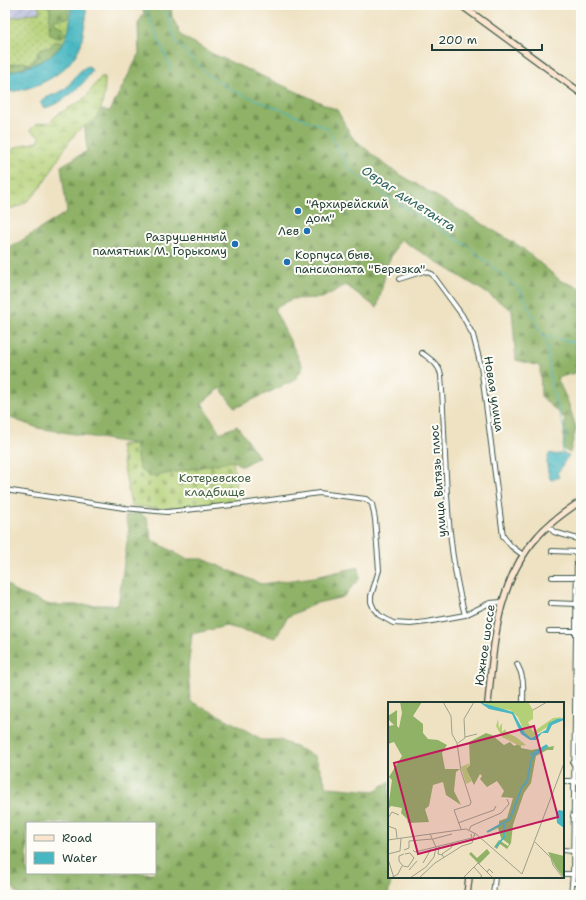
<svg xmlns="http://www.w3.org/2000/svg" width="586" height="900" viewBox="0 0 586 900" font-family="'Shantell Sans',sans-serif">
	<defs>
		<pattern id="industrial-furrows" width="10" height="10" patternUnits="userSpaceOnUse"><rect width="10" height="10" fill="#bfc2dd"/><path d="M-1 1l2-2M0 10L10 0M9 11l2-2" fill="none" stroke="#9b9fb4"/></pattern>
		<pattern id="grass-dots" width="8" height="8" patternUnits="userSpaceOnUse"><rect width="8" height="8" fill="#b4d076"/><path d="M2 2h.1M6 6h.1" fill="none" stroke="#92aa62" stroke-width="1.8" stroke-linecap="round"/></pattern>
		<pattern id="forest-firs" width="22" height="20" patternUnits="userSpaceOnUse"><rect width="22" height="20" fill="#8fb267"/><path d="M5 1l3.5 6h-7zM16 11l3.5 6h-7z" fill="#749256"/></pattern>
		<pattern id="wetland-marsh" width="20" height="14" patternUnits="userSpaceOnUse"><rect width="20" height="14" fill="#b4d076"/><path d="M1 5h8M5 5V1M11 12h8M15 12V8" fill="none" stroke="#92aa62"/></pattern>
		<pattern id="cemetery-stones" width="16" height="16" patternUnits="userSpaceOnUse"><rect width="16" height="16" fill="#b4d076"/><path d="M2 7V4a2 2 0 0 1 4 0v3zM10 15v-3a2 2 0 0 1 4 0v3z" fill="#92aa62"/></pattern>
		<pattern id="water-ripples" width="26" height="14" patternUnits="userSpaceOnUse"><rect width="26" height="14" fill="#48b7c1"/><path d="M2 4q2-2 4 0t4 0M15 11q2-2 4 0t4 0" fill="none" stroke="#3b969e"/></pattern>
	</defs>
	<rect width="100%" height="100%" fill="#fdfcf7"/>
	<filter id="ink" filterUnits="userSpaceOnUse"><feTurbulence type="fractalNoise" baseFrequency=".025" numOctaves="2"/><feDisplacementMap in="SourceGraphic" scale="8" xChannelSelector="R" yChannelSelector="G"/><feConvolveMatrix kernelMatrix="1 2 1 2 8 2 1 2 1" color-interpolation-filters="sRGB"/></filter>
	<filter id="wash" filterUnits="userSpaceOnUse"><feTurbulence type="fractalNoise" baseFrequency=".012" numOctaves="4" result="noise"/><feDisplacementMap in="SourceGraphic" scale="16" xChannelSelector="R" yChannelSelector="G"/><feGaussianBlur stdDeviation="0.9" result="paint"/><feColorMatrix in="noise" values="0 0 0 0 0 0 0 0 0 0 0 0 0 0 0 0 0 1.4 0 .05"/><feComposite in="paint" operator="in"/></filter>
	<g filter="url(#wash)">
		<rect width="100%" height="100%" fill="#efe2c3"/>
		<path fill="url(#industrial-furrows)" d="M5 5H38L40 12 5 19Z"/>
		<path fill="url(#grass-dots)" stroke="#6a8655" d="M38 5H70L71 18 68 34 59 49 47 59 5 73V19L40 12Z"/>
		<g fill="url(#forest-firs)" stroke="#57784e" fill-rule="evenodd">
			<path d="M47 5H67L69 18 54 20 55 24 63 27 66 34C59 39 55 37 49 32L50 9Z"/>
			<path d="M141 5H171L172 17 182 36 213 54 337 110 352 137 386 166 521 247 561 281 581 288V371L557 378 568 402 576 428 570 453 563 449 565 419 541 396 540 366 516 360 512 310 485 292 400 239 388 263 377 308 346 285 322 298 292 299 274 309 303 367 295 380 235 408 220 388 202 403 220 433 237 426 259 457 242 466 233 461 150 477 139 468 135 444 38 428 5 416V251L67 212 61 166 87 151 83 107 110 111 139 54 138 24 144 13Z"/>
			<path d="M54 42H63C51 63 27 67 5 73V66L24 62 29 64 37 58V52L42 48H49Z"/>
			<path d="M139 512 147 519 152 540 186 559H203L261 584 315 577 359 567V579L343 597 317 603 287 617 276 638 226 626 192 634 188 668 190 701 226 719 263 740H280L315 756 327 787 374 791 389 782V877H392L388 895H19L5 879V582L16 592 50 605H118L129 529 125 516ZM27 823H155V873H27Z"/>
		</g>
		<path fill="url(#wetland-marsh)" stroke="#6a8655" d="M101 77H105C105 89 104 106 97 116 92 124 82 126 76 133 58 153 43 197 17 207 14 208 9 208 5 209V155C10 150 16 147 23 145 28 143 34 144 39 141L40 137 30 130 36 124 49 123 58 114 81 101 88 94Z"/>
		<path fill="url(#cemetery-stones)" stroke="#6a8655" d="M135 444 139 468 150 477 233 461 238 503 179 508 161 509 131 506 120 445Z"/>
		<g fill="url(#water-ripples)" stroke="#347a7a">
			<path d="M70 5H84C89 13 85 21 84 29 83 34 82 40 81 44 70 74 34 91 5 92V73C44 64 75 51 70 5Z"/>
			<path d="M89 66 92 71 90 74C81 88 60 105 44 108L40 102C47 95 59 95 66 88 73 81 79 68 89 66Z"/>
			<path d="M550 453C558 457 563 451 569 456 562 462 564 467 557 473L559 477 552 480 550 479C548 471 544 461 550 453Z"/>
		</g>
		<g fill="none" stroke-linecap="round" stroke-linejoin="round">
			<g stroke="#48b7c1" stroke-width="1">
				<path d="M144 5 171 69"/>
				<path d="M164 5 176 42 208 75 234 91 327 128 350 170 386 196 468 246 521 291 541 334 547 344 551 386 566 436 562 453"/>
				<path d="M541 335 581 344"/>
			</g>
		</g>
	</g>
	<g filter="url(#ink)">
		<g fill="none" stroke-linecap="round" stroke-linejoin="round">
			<g stroke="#3e5649" stroke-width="6">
				<g id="minor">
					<path d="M399 279 424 271 432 274 462 315 473 335 481 366 503 536 511 546 523 555"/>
					<path d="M422 353C430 359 439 364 441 375 447 455 443 537 465 615"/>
					<path d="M5 490 124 508 167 512 242 504 319 493 366 499 372 504 375 519 379 570 371 596V602L374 609 379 615 393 623 410 624 427 622 465 615 490 603 502 602"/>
					<path d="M548 526 554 532 581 540"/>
					<path d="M552 551 577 552 573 874 571 895"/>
					<path d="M552 577H576"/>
					<path d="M551 603 576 604"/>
					<path d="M549 631H581"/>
					<path d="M517 664C525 678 523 688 523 703"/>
					<path d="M573 763 581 765"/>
					<path d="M563 781H573L581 784"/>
					<path d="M573 816 581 819"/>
					<path d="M563 850 573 851"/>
					<path d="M563 874H573"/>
					<path d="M572 883H581"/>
					<path d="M493 895 495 877"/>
				</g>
			</g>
			<g stroke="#3e5649" stroke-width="8">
				<g id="secondary">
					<path d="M461 5 581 93"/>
					<path d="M488 703C494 644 496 582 538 536 550 522 566 511 581 501"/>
					<path d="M467 895 469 877"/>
				</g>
			</g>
			<use href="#minor" stroke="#fff" stroke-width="4"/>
			<use href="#secondary" stroke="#fbe5cf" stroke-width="5.5"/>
		</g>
	</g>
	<g fill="#1f6fb2" stroke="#fdfcf7" stroke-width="1.5">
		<circle cx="298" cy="211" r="4"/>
		<circle cx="307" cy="231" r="4"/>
		<circle cx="235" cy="244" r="4"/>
		<circle cx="287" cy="262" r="4"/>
	</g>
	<g text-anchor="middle" stroke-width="4" stroke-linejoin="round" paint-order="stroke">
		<g font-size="12" fill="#1f3d34" stroke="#fdfcf7" text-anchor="start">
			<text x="306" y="208">"Архирейский<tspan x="306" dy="14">дом"</tspan></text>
			<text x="299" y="235" text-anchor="end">Лев</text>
			<text x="227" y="241" text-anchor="end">Разрушенный<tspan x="227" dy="14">памятник М. Горькому</tspan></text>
			<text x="295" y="259">Корпуса быв.<tspan x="295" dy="14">пансионата "Березка"</tspan></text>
		</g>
		<g font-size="12" fill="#1f3d34" stroke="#fdfcf7">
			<text transform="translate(494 394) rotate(81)" y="4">Новая улица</text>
			<text transform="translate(438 481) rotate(-94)" y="4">улица Витязь плюс</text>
			<text transform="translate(485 645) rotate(-82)" y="4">Южное шоссе</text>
		</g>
		<g font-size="12" fill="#446244" stroke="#fdfcf7">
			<text x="215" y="482">Котеревское<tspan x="215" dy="14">кладбище</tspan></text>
		</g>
		<g font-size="13" font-style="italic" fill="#2b625e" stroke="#fdfcf7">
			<text transform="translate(409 198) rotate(33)" y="5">Овраг дилетанта</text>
		</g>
	</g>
	<g transform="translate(388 702)">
		<rect width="176" height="176" fill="#efe2c3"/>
		<path d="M95 0H140L145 8V17L140 20 145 30 165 16 174 15 143 36 138 34 130 15 122 8 105 6Z" fill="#b4d076"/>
		<path d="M12 0H34L25 14 35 22V31L40 37 50 38 59 43 54 51 57 67H72L68 70 66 89 73 103 58 93 55 80 45 83 41 104 37 107 41 120 20 121 19 117 13 111 14 106 3 104 0 107 4 78 1 75 14 54 6 40 0 42V24L6 23 0 17V14L9 8V24L11 26 14 11ZM98 31 104 33 116 43 122 40 126 44 132 41 133 46 143 48 166 44 165 48H159L148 54 143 81 136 91 125 123 123 141 119 147 112 142 109 147 106 145 111 138 120 144 121 142 113 136 110 126 99 131 111 123V119L119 116 125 96 113 95 116 89 109 79 99 85 92 77 94 74 92 72 86 83 78 67 82 63 81 40ZM99 147 102 151 91 162 81 152 83 150 89 156ZM160 150 176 154V176L167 164Z" fill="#8fb267"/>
		<path d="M110 17 111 26 114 21V30L117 27 119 31 128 35 138 43 132 44 114 35 108 24Z" fill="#b4d076"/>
		<path d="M82 61 78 67 84 79 78 82 73 65Z" fill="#b4d076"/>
		<path d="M91 0 125 10 137 31 143 36 158 28 161 21 169 17 176 16V18L164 23 160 31H154L148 38H142L133 32 124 12 101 7ZM171 108 176 109V126L169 121 168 110Z" fill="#48b7c1"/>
		<path fill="none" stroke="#48b7c1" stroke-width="2" d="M142 53 159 43M99 130 122 117 134 85 139 80 143 59 146 53 160 44M108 145 116 135V122"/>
		<path fill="none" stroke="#9ca08a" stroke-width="1" d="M55 0 63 14 64 32 69 41 73 69 83 100 82 103 66 108 73 127M145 8 159 0M77 35 89 32M70 41 77 36 76 17 86 0M0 116 4 110 11 113M70 121 106 108 108 104M0 124 8 127 9 136M81 128 83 124 113 111 121 102 119 97M45 137 64 132M0 138 78 127 88 132 134 172 176 61M147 140 163 156 165 163 175 176M51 144 50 152 54 153M16 148 21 146V139L44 137M25 148 27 150 84 136 83 132M0 152 12 149 13 136M16 152 11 154V159L15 164 20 165 26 156 22 151 17 152M56 156 54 152 64 145V141M0 157 6 176M35 161 43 147M86 165 90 161 99 170M21 168 29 159M3 176 10 172 14 164M22 176 38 165 46 155 48 145 42 132M31 176 47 161 74 144 84 141 87 131M75 176 86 165 94 174 91 176M105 176 99 170 101 167 105 171"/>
		<path fill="#c2185b" fill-opacity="0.15" stroke="#c2185b" stroke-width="2" d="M146 24 170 115 30 152 6 61Z"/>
		<rect width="176" height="176" fill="none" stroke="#1f3d34" stroke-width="2"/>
	</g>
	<rect width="586" height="900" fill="none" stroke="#fdfcf7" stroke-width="20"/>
	<rect x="26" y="822" width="130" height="52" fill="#fdfcf7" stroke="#a4b0a9"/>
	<rect x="34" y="835" width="20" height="6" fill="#fbe5cf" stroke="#a4b0a9"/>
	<text x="62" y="842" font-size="12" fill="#1f3d34">Road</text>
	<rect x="34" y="852" width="20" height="12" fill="url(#water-ripples)" stroke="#a4b0a9"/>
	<text x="62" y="862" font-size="12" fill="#1f3d34">Water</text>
	<path d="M432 44v6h110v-6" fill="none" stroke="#1f3d34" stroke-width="2"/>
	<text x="438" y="44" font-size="12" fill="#1f3d34" stroke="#fdfcf7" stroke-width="3" paint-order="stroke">200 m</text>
</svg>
